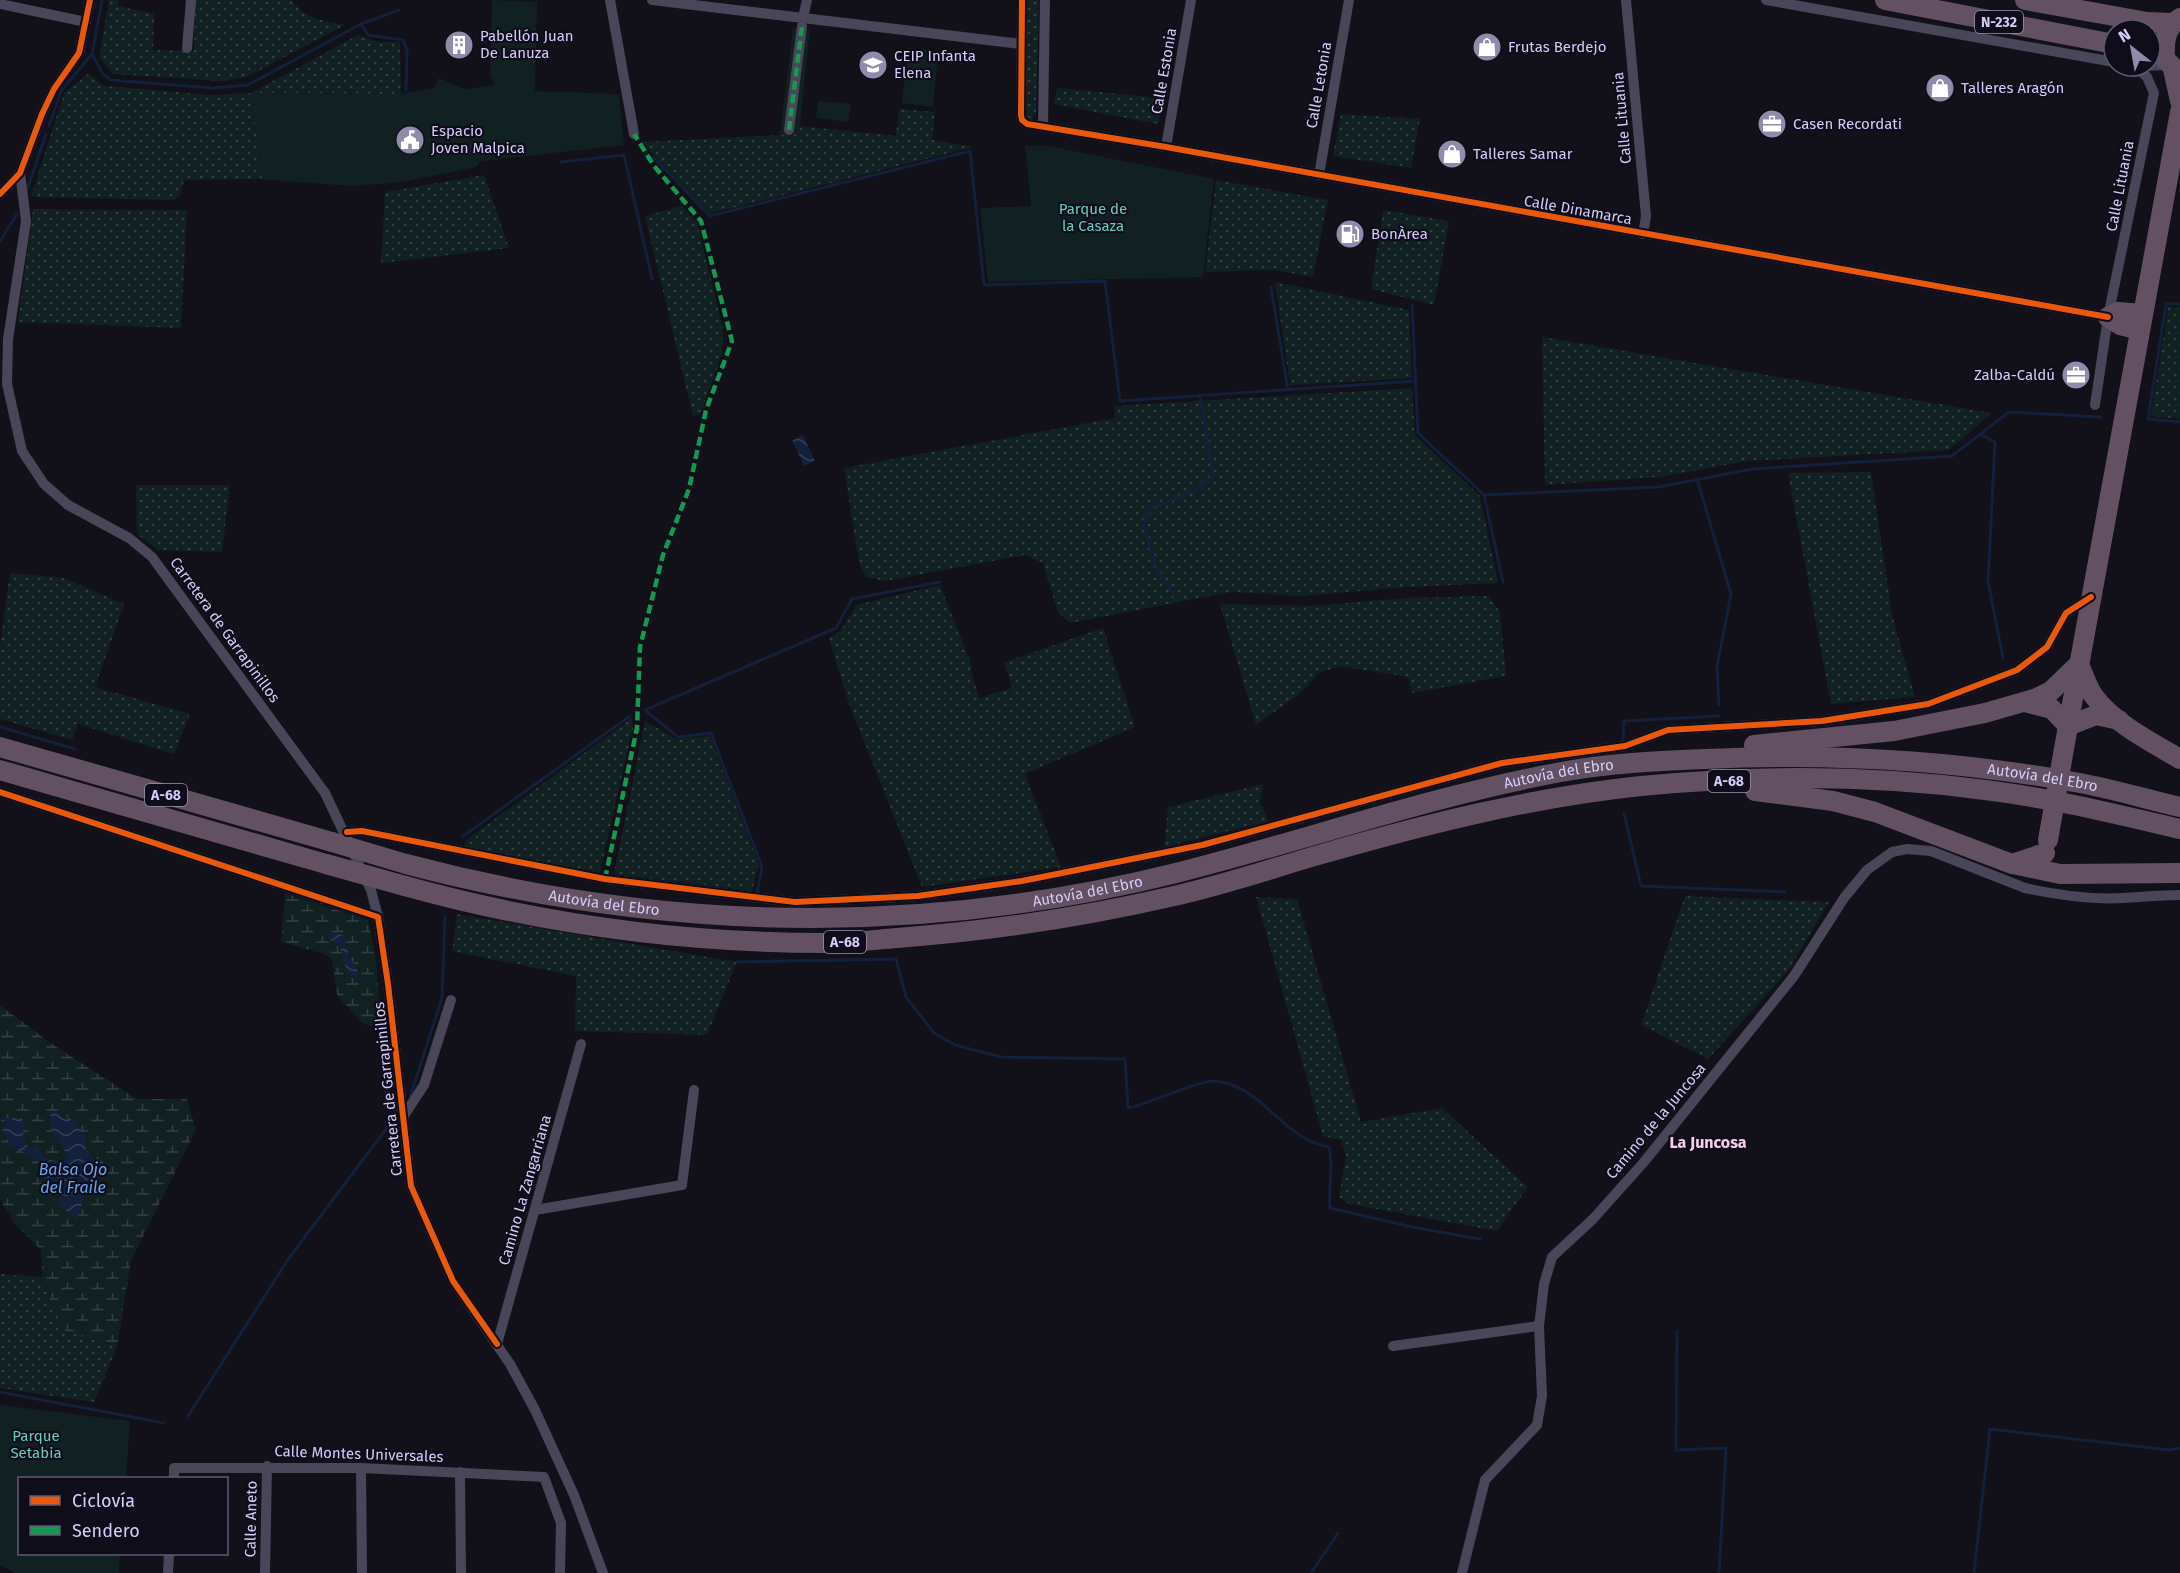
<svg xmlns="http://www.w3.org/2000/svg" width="2180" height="1573" viewBox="0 0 2180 1573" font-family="'Fira Sans',sans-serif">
	<defs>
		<pattern id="grass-dots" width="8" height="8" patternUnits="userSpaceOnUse" patternTransform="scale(1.5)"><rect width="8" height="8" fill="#112122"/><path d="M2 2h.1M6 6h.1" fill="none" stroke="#334043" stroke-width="1.8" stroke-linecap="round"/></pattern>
		<pattern id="wetland-marsh" width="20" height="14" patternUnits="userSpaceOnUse" patternTransform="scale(1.5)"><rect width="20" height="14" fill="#112122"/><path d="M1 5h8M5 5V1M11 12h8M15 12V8" fill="none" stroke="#334043"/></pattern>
		<pattern id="water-waves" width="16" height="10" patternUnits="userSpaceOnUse" patternTransform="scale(1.5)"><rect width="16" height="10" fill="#12203b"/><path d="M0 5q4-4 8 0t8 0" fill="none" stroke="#343f58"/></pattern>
	</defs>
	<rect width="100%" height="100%" fill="#121018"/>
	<g fill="url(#grass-dots)">
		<path d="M109 0H119L118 6 154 14 153 50 194 51 195 0H292C303 19 326 21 345 25L247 77 221 81 113 74 99 58Z"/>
		<path d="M1026 0H1039L1036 113 1031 120 1025 113Z"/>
		<path d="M358 35 378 42H400L401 94 271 93 423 167 587 149 481 161 475 167 400 182 353 186 262 179 184 180 180 196 174 200 31 197 64 93 88 74 105 86 212 95 251 93Z"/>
		<path d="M1057 88 1163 98 1158 124 1054 104Z"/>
		<path d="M899 109 935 112 932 140 974 147 708 214 642 142 799 134V126L896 136Z"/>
		<path d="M1341 114 1420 119 1411 168 1333 156Z"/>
		<path d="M484 175 509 248 381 263 385 192Z"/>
		<path d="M1216 180 1328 200 1313 277 1273 270 1205 272Z"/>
		<path d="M682 206 697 222 723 329 722 354 701 413 693 416 645 216Z"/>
		<path d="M33 209 187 210 181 328 18 322Z"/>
		<path d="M1383 210 1449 221 1434 305 1371 289Z"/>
		<path d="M1275 282 1409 310 1412 378 1290 385Z"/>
		<path d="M2168 307H2180V419L2151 416Z"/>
		<path d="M1542 337 1992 413 1949 450 1748 461 1659 477 1545 485Z"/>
		<path d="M1412 388 1415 435 1480 496 1498 583 1407 587 1301 596 1231 592 1070 623 1058 613 1043 563 1025 555 885 581 866 577 859 562 844 468 1115 418 1114 406Z"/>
		<path d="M1871 472 1892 614 1915 697 1831 704 1788 473Z"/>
		<path d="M136 485H230L222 552 158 550 137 534Z"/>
		<path d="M10 573 64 578 124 604 95 687 190 714 174 754 78 724 72 740 0 719V646Z"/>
		<path d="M940 585 972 666 971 671 979 698 1012 688 1004 662 1103 628 1135 727 1025 774 1061 867 922 887 848 701 829 638 840 632 856 605Z"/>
		<path d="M1489 596 1500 612 1506 676 1412 693 1408 677 1339 666 1317 674 1302 692 1256 725 1220 604 1310 606 1406 598Z"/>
		<path d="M632 718 633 727 600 872 464 848 466 840Z"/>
		<path d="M645 721 676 739 710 736 759 865 752 891 614 874Z"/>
		<path d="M1263 784 1260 803 1269 821 1164 847 1168 807Z"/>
		<path d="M1685 896 1829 902 1788 971 1708 1059 1641 1025Z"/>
		<path d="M1256 897 1297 899 1361 1122 1442 1108 1528 1187 1497 1231 1349 1204 1339 1197 1346 1156 1341 1140 1323 1136Z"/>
		<path d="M457 914 737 962 707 1035 575 1031 576 976 452 951Z"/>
		<path d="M0 1274 42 1277 63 1330 117 1347 94 1402 0 1388Z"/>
	</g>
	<g fill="url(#wetland-marsh)">
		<path d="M285 893 368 920 376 959 382 1028 363 1024 337 995 332 960 324 954 281 942Z"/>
		<path d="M0 1005 52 1044 137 1099H187L196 1130 131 1261 117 1347 63 1330 42 1277 41 1250 15 1224 0 1199Z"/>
	</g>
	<g fill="#112122">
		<path d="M492 0 537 2 535 91 619 94 624 145 481 161 475 167 400 182 353 186 262 179 251 93 401 94 433 88 439 78 465 89 495 85 490 76Z"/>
		<path d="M793 28 810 29 799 134 780 135Z"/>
		<path d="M908 48 938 51 933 107 902 103Z"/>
		<path d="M818 101 851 104 848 122 816 118Z"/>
		<path d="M1025 146H1048L1214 179 1203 277 988 282 980 208 1031 206Z"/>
		<path d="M0 1405 130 1421 126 1478H20V1554H120L119 1573H15L0 1565Z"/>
	</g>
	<g fill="url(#water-waves)">
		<path d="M803 435 815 461 804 466 792 440Z"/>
		<path d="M331 932 345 936 348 954 359 973 358 980C343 973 345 959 339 945L329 939 328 935Z"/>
		<path d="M58 1110 62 1116 75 1120 85 1136 86 1150 95 1161C92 1182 82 1199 77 1220L58 1203 61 1192 54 1183 43 1177C40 1151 25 1157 11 1145 7 1141 4 1133 1 1128L7 1126 3 1118H21L24 1122 23 1141 29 1147 36 1148 46 1159 63 1162 67 1154 49 1126 51 1112Z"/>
	</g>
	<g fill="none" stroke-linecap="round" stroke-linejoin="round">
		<g stroke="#12203b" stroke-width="3">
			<path d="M361 24 368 35 403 40 407 50 406 90"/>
			<path d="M92 54 103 74 111 80 212 88 248 85 361 24 399 10"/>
			<path d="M49 126 61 91 92 54 102 0"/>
			<path d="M653 157 710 216 970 151 984 285 1105 281 1120 401 1416 381"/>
			<path d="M561 162 624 155 652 279"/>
			<path d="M27 190 46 134"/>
			<path d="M0 241 17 214"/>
			<path d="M1271 287 1288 390"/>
			<path d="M2180 304H2166L2148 419 2180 422"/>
			<path d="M1412 305 1418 433 1484 495 1659 487 1752 469 1952 456 2009 412 2101 417"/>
			<path d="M1980 434 1995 442 1988 581 2003 658"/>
			<path d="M1697 479 1731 594 1717 667 1719 705"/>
			<path d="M1484 495 1503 582"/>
			<path d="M1176 599 1157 569 1143 523 1151 507 1195 491 1213 476 1200 395"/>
			<path d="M0 727 75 749"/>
			<path d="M1623 740 1624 721 1719 716"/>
			<path d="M1624 813 1641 886 1785 892"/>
			<path d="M462 837 630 716"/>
			<path d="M757 892 762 867 711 733 678 737 645 710 836 628 852 599 940 582"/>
			<path d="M737 962 896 959 906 997 934 1033 955 1045 1001 1057 1125 1059 1128 1108C1148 1104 1198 1081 1212 1081 1261 1082 1282 1140 1329 1147 1334 1167 1328 1187 1330 1208L1412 1227 1480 1239"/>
			<path d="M410 1097 442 998 445 917"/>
			<path d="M1677 1331 1676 1450 1726 1448 1719 1573"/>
			<path d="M0 1392 164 1423"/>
			<path d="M188 1416 289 1258 395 1117"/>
			<path d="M1311 1573 1338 1533"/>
			<path d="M1974 1573 1990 1429 2169 1450 2180 1448"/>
		</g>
		<g stroke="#484658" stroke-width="10">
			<path d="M1 0 0 4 86 22"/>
			<path d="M90 0 79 53 54 89 42 114 20 173 26 221 8 339 7 384 22 451 44 484 68 505 129 538 152 557 325 793 371 890 378 917 388 984 411 1186 453 1281 510 1364 535 1410 574 1495 603 1573"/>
			<path d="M610 0 634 134"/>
			<path d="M652 0 1021 44"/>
			<path d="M1022 0 1021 115 1022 120 1027 124 1166 147 2108 317"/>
			<path d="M1626 0 1646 216 1643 234"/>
			<path d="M1766 0 2114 62"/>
			<path d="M803 18 807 0"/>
			<path d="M187 48 191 0"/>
			<path d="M2142 66 2169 65"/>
			<path d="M1043 127 1045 0"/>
			<path d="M789 130 802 26"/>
			<path d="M1166 147 1191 0"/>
			<path d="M1319 175 1349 0"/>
			<path d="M0 194 20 173"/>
			<path d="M2095 405 2108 317 2154 93 2147 77 2135 66"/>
			<path d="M0 792 378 917"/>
			<path d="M347 832 362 831 605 879 795 902 918 896 1022 881 1202 845 1502 763 1625 746 1668 730 1822 721 1928 704 2017 670 2047 647 2066 613 2091 597"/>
			<path d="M403 1117 424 1085 451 1000"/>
			<path d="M535 1210 682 1185 694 1090"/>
			<path d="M497 1344 581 1044"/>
			<path d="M1393 1346 1539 1326"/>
			<path d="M361 1468 362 1573"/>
			<path d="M460 1472 461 1573"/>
			<path d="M174 1478V1468H361L544 1477 561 1523 560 1573"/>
			<path d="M168 1573 169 1554"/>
			<path d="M265 1573 267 1466"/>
			<path d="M1462 1573 1485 1480 1537 1425 1542 1396 1539 1326 1544 1284 1552 1257 1593 1219 1644 1162 1794 976 1844 898 1867 870 1892 852 1907 849 1931 851 2025 888C2057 895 2091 900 2123 898 2142 897 2161 895 2180 895"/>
		</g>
		<g stroke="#645063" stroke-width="20">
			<path d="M1885 0 2114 44"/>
			<path d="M2025 0 2147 22 2172 23"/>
			<path d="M2180 18C2165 27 2164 43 2165 59L2180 74"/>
			<path d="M2173 69 2180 101"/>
			<path d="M2140 330 2120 325 2108 317 2118 312 2143 314"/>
			<path d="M2079 665C2084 675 2087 686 2093 695 2113 723 2151 742 2180 759"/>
			<path d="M2025 702 2052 709 2068 726"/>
			<path d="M2068 726 2180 112"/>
			<path d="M2068 726 2096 715 2119 720"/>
			<path d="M1754 745 1894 731 1985 713 2037 698 2051 691 2079 664"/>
			<path d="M0 747 332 842"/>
			<path d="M0 770 326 864"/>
			<path d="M1755 791 1833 801 1875 812 2012 864 2045 853"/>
			<path id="s1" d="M406 864C660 931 919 937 1176 873 1304 841 1430 796 1561 772 1608 763 1657 761 1705 759 1828 753 1953 760 2074 782 2110 788 2145 799 2180 807"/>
			<path d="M2013 864 2060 874 2180 873"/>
			<path d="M405 886C542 924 682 943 825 943 849 943 873 940 897 938 991 931 1083 917 1174 896 1224 885 1273 868 1322 854 1426 824 1534 797 1641 786 1754 775 1872 775 1985 790 2051 798 2115 814 2180 829"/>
		</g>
		<g stroke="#645063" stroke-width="20">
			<path d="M2048 840 2068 726"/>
			<path d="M332 842 406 864"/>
			<path d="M326 864 405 886"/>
		</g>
		<g stroke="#139951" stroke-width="4.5" stroke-dasharray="9 4.5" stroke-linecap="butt">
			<path d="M789 130 802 26"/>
			<path d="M605 879 637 728 640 647 663 555 689 489 706 410 732 341 701 221 654 166 634 134"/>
		</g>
		<g stroke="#100d1b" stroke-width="10">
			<g id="cycleway">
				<path d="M1022 0 1021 115 1022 120 1027 124 1166 147 2108 317"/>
				<path d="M0 194 20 173 42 114 54 89 79 53 90 0"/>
				<path d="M0 792 378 917 388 984 411 1186 453 1281 497 1344"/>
				<path d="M347 832 362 831 605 879 795 902 918 896 1022 881 1202 845 1502 763 1625 746 1668 730 1822 721 1928 704 2017 670 2047 647 2066 613 2091 597"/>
			</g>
		</g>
		<use href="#cycleway" stroke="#e8590c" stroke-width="6"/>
	</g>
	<defs>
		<g id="building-disc" transform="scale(1.5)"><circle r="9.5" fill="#908baa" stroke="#100d1b"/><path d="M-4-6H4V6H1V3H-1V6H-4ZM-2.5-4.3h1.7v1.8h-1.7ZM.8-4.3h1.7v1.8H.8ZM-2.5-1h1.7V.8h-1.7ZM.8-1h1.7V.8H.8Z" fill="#fff"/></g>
		<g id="shop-disc" transform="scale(1.5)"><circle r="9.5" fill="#908baa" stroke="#100d1b"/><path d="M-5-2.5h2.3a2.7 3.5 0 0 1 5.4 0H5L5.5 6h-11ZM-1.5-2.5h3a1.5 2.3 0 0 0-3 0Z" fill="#fff"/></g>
		<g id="school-disc" transform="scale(1.5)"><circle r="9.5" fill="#908baa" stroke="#100d1b"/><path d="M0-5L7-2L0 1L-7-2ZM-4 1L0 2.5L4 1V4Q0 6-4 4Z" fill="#fff"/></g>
		<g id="office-disc" transform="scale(1.5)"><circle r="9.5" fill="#908baa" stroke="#100d1b"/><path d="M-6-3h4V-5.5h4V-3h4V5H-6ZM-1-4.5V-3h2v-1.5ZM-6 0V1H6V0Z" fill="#fff"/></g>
		<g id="civic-disc" transform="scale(1.5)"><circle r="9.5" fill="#908baa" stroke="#100d1b"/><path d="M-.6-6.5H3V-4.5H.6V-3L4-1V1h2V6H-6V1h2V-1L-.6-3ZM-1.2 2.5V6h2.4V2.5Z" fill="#fff"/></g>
		<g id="fuel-disc" transform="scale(1.5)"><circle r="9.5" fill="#908baa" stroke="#100d1b"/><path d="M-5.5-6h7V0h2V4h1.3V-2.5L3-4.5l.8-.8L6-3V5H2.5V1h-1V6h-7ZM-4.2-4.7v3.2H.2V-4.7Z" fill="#fff"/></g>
	</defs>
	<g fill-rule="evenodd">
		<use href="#building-disc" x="459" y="45"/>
		<use href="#shop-disc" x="1487" y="47"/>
		<use href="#school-disc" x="873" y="65"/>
		<use href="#shop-disc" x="1940" y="88"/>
		<use href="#office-disc" x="1772" y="124"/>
		<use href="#civic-disc" x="410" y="140"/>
		<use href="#shop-disc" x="1452" y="154"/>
		<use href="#fuel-disc" x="1350" y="234"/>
		<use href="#office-disc" x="2076" y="375"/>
	</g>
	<g text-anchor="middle" stroke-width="4.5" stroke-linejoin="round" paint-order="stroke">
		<g fill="#100d1b" stroke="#9993b6" stroke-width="1.5">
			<rect x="1975" y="11" width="48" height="22" rx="4.5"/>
			<rect x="1708" y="770" width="42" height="22" rx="4.5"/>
			<rect x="145" y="784" width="42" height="22" rx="4.5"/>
			<rect x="824" y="931" width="42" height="22" rx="4.5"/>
		</g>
		<g font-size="14" font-weight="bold" fill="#d4cdf9">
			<text x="1999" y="27">N-232</text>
			<text x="1729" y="786">A-68</text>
			<text x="166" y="800">A-68</text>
			<text x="845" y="947">A-68</text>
		</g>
		<g font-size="15" fill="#d4cdf9" stroke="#100d1b" text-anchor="start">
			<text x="480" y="41">Pabellón Juan<tspan x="480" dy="17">De Lanuza</tspan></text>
			<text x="1508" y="52">Frutas Berdejo</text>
			<text x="894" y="61">CEIP Infanta<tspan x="894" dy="17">Elena</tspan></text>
			<text x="1961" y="93">Talleres Aragón</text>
			<text x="1793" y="129">Casen Recordati</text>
			<text x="431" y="136">Espacio<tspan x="431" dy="17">Joven Malpica</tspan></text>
			<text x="1473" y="159">Talleres Samar</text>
			<text x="1371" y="239">BonÀrea</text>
			<text x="2055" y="380" text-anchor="end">Zalba-Caldú</text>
		</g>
		<g font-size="15" fill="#d4cdf9" stroke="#100d1b">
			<text transform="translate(1164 71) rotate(-80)" y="5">Calle Estonia</text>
			<text transform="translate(1319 85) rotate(-80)" y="5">Calle Letonia</text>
			<text transform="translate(1622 118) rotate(-95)" y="5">Calle Lituania</text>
			<text transform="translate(2120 186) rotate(-79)" y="5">Calle Lituania</text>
			<text transform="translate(1578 210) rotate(10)" y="5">Calle Dinamarca</text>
			<text transform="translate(225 630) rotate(54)" y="5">Carretera de Garrapinillos</text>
			<text dy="5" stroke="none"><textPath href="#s1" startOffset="1174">Autovía del Ebro</textPath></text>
			<text dy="5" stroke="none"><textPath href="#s1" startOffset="1660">Autovía del Ebro</textPath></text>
			<text dy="5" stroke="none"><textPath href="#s1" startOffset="688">Autovía del Ebro</textPath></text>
			<text dy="5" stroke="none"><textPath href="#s1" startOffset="202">Autovía del Ebro</textPath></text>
			<text transform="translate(388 1089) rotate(-96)" y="5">Carretera de Garrapinillos</text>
			<text transform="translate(1656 1121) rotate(-50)" y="5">Camino de la Juncosa</text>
			<text transform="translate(525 1190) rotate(-74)" y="5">Camino La Zangarriana</text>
			<text transform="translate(359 1454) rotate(2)" y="5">Calle Montes Universales</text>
			<text transform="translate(251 1519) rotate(-89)" y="5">Calle Aneto</text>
		</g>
		<g font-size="15" fill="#62d0ba" stroke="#100d1b">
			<text x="1093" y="214">Parque de<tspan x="1093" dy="17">la Casaza</tspan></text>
			<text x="36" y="1441">Parque<tspan x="36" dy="17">Setabia</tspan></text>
		</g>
		<g font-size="16" font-weight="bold" fill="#f9cee7" stroke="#100d1b">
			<text x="1708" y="1148">La Juncosa</text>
		</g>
		<g font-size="16" font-style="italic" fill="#66a7ed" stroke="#100d1b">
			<text x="73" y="1175">Balsa Ojo<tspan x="73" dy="18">del Fraile</tspan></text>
		</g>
	</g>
	<rect x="18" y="1477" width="210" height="78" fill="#100d1b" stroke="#5e5a74" stroke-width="1.5"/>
	<rect x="30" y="1496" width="30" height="9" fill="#e8590c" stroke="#5e5a74" stroke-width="1.5"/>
	<text x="72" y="1507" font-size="18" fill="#d4cdf9">Ciclovía</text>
	<rect x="30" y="1526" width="30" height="9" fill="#139951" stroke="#5e5a74" stroke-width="1.5"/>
	<text x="72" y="1537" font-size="18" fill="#d4cdf9">Sendero</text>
	<g transform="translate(2132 48) rotate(329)"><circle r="28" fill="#100d1b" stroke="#5e5a74" stroke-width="1.5"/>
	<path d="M0-4.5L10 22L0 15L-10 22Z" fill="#908baa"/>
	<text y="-9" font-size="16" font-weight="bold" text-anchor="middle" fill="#d4cdf9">N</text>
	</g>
</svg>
